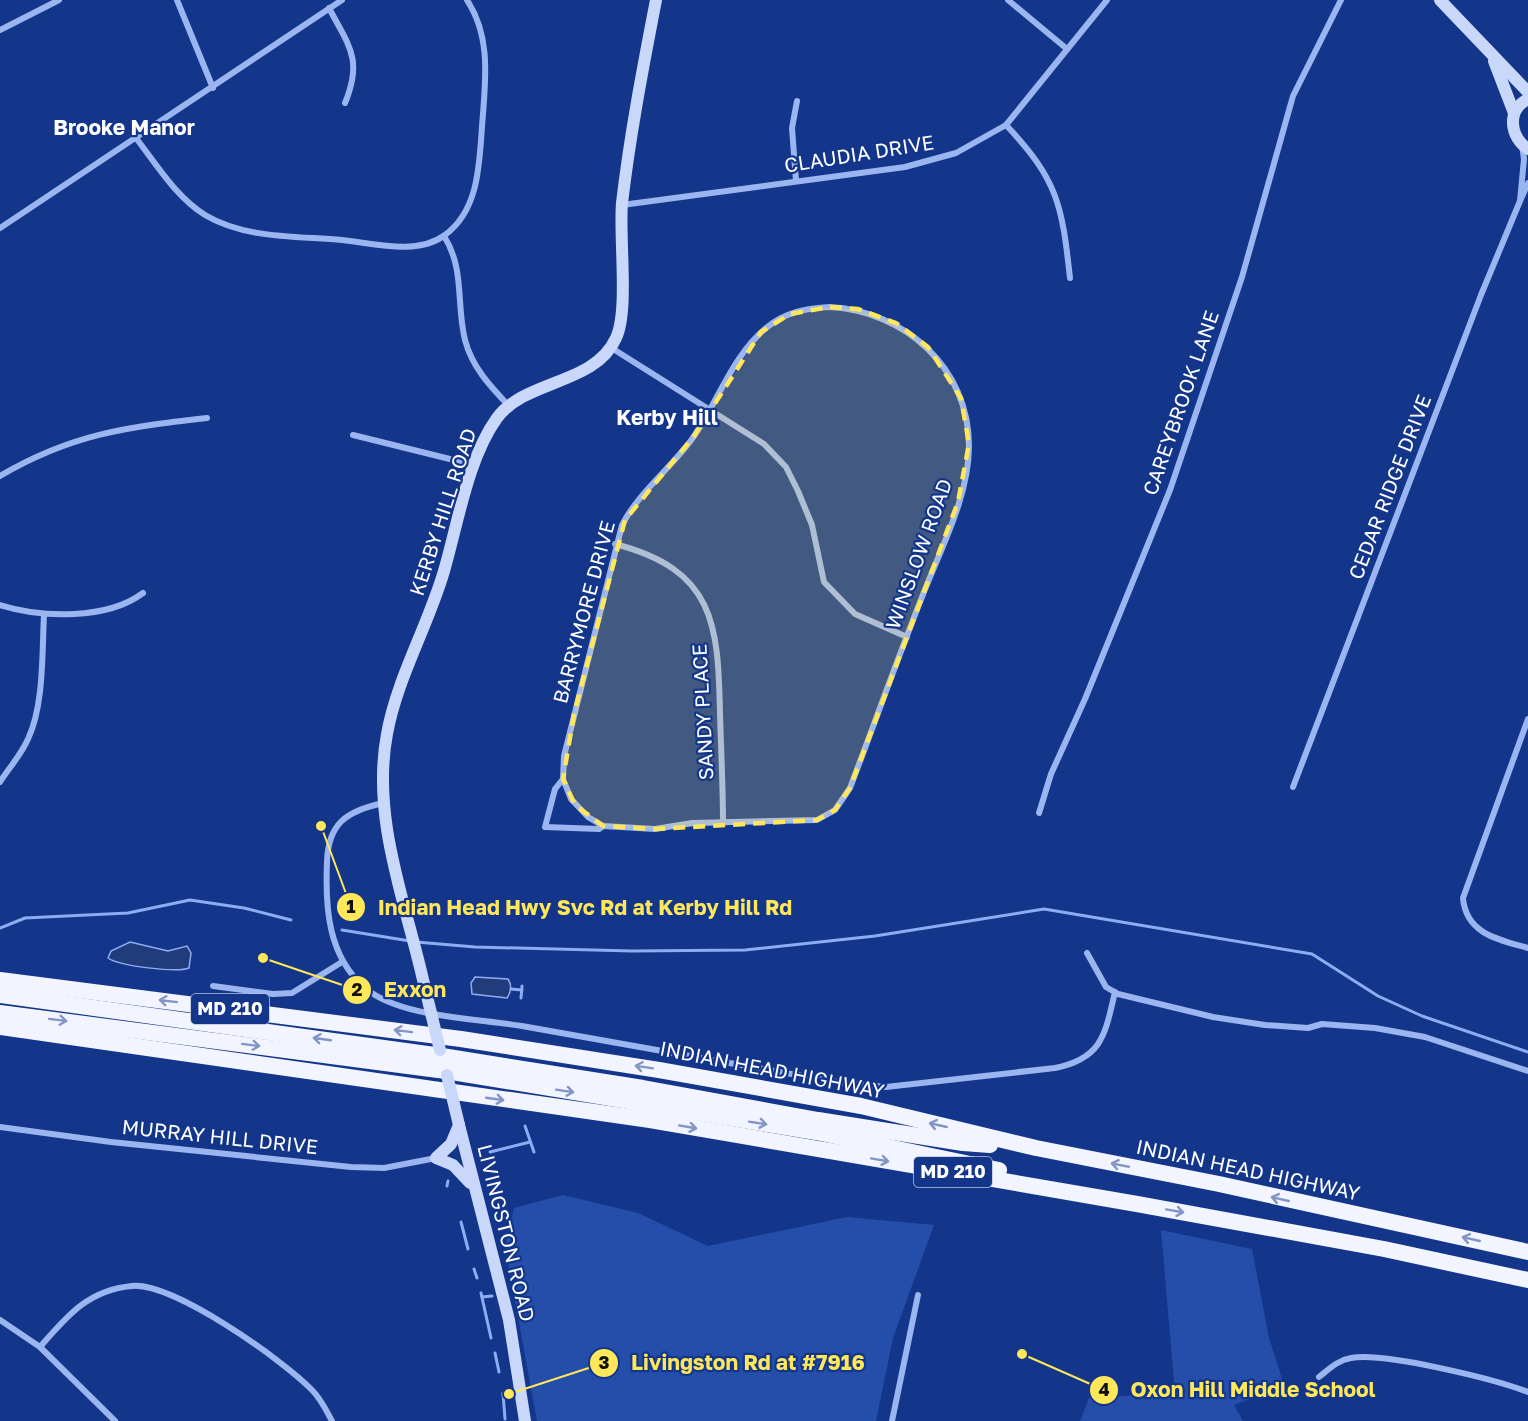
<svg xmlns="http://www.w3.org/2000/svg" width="1528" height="1421" viewBox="0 0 1528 1421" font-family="'Golos Text',sans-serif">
	<rect width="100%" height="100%" fill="#13368b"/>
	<g fill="#254eaa">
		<path d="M563 1195 638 1213 708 1246 847 1217 934 1225 893 1338 876 1421H537L505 1246 514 1208Z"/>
		<path d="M1161 1230 1252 1249 1269 1338 1284 1385 1234 1405 1243 1421H1080L1089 1398 1175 1393Z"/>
	</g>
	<g fill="#223c7b" stroke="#8dadf3" stroke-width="1.5">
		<path d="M130 942 168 951 187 946 191 953 189 968C177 973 119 966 108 958L111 951Z"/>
		<path d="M475 977 508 979C512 985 511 992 507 998L472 994 471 983Z"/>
	</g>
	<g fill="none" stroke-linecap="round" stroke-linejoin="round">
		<g stroke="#8dadf3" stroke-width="3">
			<path d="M0 928 25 918 128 913 190 900 244 908 291 920"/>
			<path d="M342 930 410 941"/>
			<path d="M416 942 475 947 632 951 745 950 875 936 1044 909 1312 954 1378 996 1422 1016 1528 1052"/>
			<path d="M511 989 522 990"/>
			<path d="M521 998 522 986"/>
			<path d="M525 1126 534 1152"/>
			<path d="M490 1152 530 1142"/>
			<path d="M447 1186 448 1181"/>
			<path d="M461 1222 468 1249"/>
			<path d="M474 1269 477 1278"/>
			<path d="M481 1293 491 1338"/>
			<path d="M482 1297 492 1296"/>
			<path d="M495 1353 499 1372"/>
			<path d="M503 1393 505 1419"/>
			<path d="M503 1395 512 1394"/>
		</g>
		<g stroke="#9bb5f0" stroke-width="6">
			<path d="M177 0 213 88"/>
			<path d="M1008 0 1067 49"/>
			<path d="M329 8C349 46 363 59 345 103"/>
			<path d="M0 30 59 0"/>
			<path d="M1006 125C1058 180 1062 205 1070 278"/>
			<path d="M136 138C156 164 176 197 205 215 245 239 298 236 342 240 373 243 417 256 445 235 482 208 479 156 483 114 486 75 490 35 467 0"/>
			<path d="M1522 145 1524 159 1520 201 1528 183"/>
			<path d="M796 181 792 128 797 101"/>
			<path d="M622 205 905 167 956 153 1006 125 1107 0"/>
			<path d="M0 228 342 0"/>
			<path d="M444 236C465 269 456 304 465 340 472 367 490 386 509 406"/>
			<path d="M830 307C905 311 969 368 969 446 969 497 940 550 922 597 897 660 874 725 850 788L835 810 817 820 692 823 655 829 603 826 588 817 571 799 563 779 564 756 622 525C639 492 670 469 692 439 717 404 732 356 766 328 785 312 807 308 830 307Z"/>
			<path d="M610 347 764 444 786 467 798 491 812 525 824 582 855 614 907 637"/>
			<path d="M353 435 474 465"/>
			<path d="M0 476C71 434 127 427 207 418"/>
			<path d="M615 544C715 570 718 624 720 713 721 750 723 786 723 823"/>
			<path d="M0 605C42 618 107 620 143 593"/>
			<path d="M1528 719 1463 898C1466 934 1499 940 1528 948"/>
			<path d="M563 779 555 789 545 827 599 829 603 826"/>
			<path d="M0 782C9 768 21 755 28 739 44 706 42 652 44 615"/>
			<path d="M1293 787 1481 295 1520 201"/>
			<path d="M383 803C347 811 328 823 327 862 325 908 328 956 365 988 401 1018 476 1018 522 1026 627 1045 732 1063 836 1082L886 1087 1055 1068C1103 1058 1105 1034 1115 992"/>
			<path d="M1039 813 1051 774 1085 699 1170 490 1242 277 1293 96 1341 0"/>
			<path d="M1087 953 1106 987 1118 994 1213 1017 1265 1025 1308 1028 1322 1024 1375 1028 1425 1037 1528 1071"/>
			<path d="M213 986 273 994 292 993 342 962"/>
			<path d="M0 1127 111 1142 351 1167 384 1168 436 1158"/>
			<path d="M0 1320 40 1347 115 1421"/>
			<path d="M40 1347C67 1316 88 1290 132 1286 173 1282 283 1360 312 1390 321 1399 326 1410 332 1421"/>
			<path d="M1319 1377C1329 1369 1338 1360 1351 1358 1384 1352 1494 1379 1528 1392"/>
			<path d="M892 1421 918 1295"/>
		</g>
		<g stroke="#c9d7fb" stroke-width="12">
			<path d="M1440 0 1528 92"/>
			<path d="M1494 61 1514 113"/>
			<path d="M1528 99C1506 110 1510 137 1528 149"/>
			<path d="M424 984C406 903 371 818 387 734 397 678 428 626 444 571 458 523 468 458 497 418 526 379 595 385 616 338 629 311 619 238 622 203 630 135 643 67 656 0"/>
			<path d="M459 1125 509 1320 525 1421"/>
			<path d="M459 1125 451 1144 436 1158 453 1165 470 1183"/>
		</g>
		<g stroke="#f2f4ff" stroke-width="16">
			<path d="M0 980 461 1039 659 1070 861 1106 1036 1148 1219 1184 1528 1252"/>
			<path d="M0 995 442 1056 643 1088 818 1120 963 1143 990 1145"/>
			<path d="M0 1013 446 1071 816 1132 999 1170"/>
			<path d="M0 1027 650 1120 1137 1204 1384 1249 1528 1280"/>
		</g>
		<g stroke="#c9d7fb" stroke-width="12">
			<path d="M424 984 440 1050"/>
			<path d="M447 1075 459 1125"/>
		</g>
	</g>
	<defs><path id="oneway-shaft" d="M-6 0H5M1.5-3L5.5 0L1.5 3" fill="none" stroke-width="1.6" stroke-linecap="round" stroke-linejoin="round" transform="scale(1.5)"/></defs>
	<g stroke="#8295c5">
		<use href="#oneway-shaft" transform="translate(168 1001) rotate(-173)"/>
		<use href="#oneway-shaft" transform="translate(58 1020) rotate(7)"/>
		<use href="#oneway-shaft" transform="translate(403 1031) rotate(-173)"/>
		<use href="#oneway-shaft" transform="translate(322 1039) rotate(-172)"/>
		<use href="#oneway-shaft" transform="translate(251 1045) rotate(7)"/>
		<use href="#oneway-shaft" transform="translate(644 1067) rotate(-171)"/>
		<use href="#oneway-shaft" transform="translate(565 1091) rotate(9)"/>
		<use href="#oneway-shaft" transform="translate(495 1099) rotate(8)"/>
		<use href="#oneway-shaft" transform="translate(758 1123) rotate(9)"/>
		<use href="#oneway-shaft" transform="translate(938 1125) rotate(-167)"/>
		<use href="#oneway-shaft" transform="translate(688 1127) rotate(10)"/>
		<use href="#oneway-shaft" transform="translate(880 1160) rotate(10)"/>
		<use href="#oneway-shaft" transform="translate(1120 1165) rotate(-169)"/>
		<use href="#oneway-shaft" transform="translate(1280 1199) rotate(-167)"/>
		<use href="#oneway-shaft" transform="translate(1175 1211) rotate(10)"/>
		<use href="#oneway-shaft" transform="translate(1471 1239) rotate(-167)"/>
	</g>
	<path fill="#ffe75a" fill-opacity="0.2" stroke="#ffe75a" stroke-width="4.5" stroke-dasharray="12 8" stroke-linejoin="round" d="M830 307 858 309 896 323 928 347 961 398 969 444 958 502 850 788 835 810 817 820 655 829 603 826 575 805 563 779 574 714 625 520 694 436 761 332 790 314Z"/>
	<g text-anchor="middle" stroke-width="4.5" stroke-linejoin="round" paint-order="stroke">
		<g fill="#13368b" stroke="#b8c3dc" stroke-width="1.5">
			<rect x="191" y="994" width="78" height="30" rx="4.5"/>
			<rect x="914" y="1157" width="78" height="30" rx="4.5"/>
		</g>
		<g font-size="18" font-weight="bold" fill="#fff">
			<text x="230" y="1015">MD 210</text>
			<text x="953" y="1178">MD 210</text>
		</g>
		<g font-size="20" fill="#fff" stroke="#13368b">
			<text transform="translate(859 154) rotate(-9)" y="7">CLAUDIA DRIVE</text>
			<text transform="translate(1181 403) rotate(-71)" y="7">CAREYBROOK LANE</text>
			<text transform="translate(1390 487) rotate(-69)" y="7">CEDAR RIDGE DRIVE</text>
			<text transform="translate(443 512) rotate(-72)" y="7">KERBY HILL ROAD</text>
			<text transform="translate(919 554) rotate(-70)" y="7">WINSLOW ROAD</text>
			<text transform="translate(584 612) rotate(-75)" y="7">BARRYMORE DRIVE</text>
			<text transform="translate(703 712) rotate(-93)" y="7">SANDY PLACE</text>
			<text transform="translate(772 1070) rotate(11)" y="7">INDIAN HEAD HIGHWAY</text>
			<text transform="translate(220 1137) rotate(6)" y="7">MURRAY HILL DRIVE</text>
			<text transform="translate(1248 1170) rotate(12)" y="7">INDIAN HEAD HIGHWAY</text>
			<text transform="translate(506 1233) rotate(76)" y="7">LIVINGSTON ROAD</text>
		</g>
		<g font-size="21" font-weight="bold" fill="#fff" stroke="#13368b">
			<text x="124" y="135">Brooke Manor</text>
			<text x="667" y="425">Kerby Hill</text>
		</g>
	</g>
	<path fill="none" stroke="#ffe75a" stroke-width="2" d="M321 826L351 907M263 958L357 990M509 1394L604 1363M1022 1354L1104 1390"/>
	<g fill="#ffe75a" stroke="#13368b" stroke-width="2">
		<circle cx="321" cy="826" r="6"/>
		<circle cx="263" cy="958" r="6"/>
		<circle cx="509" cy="1394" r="6"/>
		<circle cx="1022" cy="1354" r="6"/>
		<circle cx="351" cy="907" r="15"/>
		<circle cx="357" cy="990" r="15"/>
		<circle cx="604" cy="1363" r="15"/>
		<circle cx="1104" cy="1390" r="15"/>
	</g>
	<g font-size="18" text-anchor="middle" font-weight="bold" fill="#111">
		<text x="351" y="913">1</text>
		<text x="357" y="996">2</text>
		<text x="604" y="1369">3</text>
		<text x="1104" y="1396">4</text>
	</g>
	<g font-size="21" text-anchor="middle" font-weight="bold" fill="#ffe75a" stroke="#13368b" stroke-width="4.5" stroke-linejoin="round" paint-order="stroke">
		<text x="585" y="915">Indian Head Hwy Svc Rd at Kerby Hill Rd</text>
		<text x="415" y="997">Exxon</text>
		<text x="748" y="1370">Livingston Rd at #7916</text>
		<text x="1253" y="1397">Oxon Hill Middle School</text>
	</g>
</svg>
